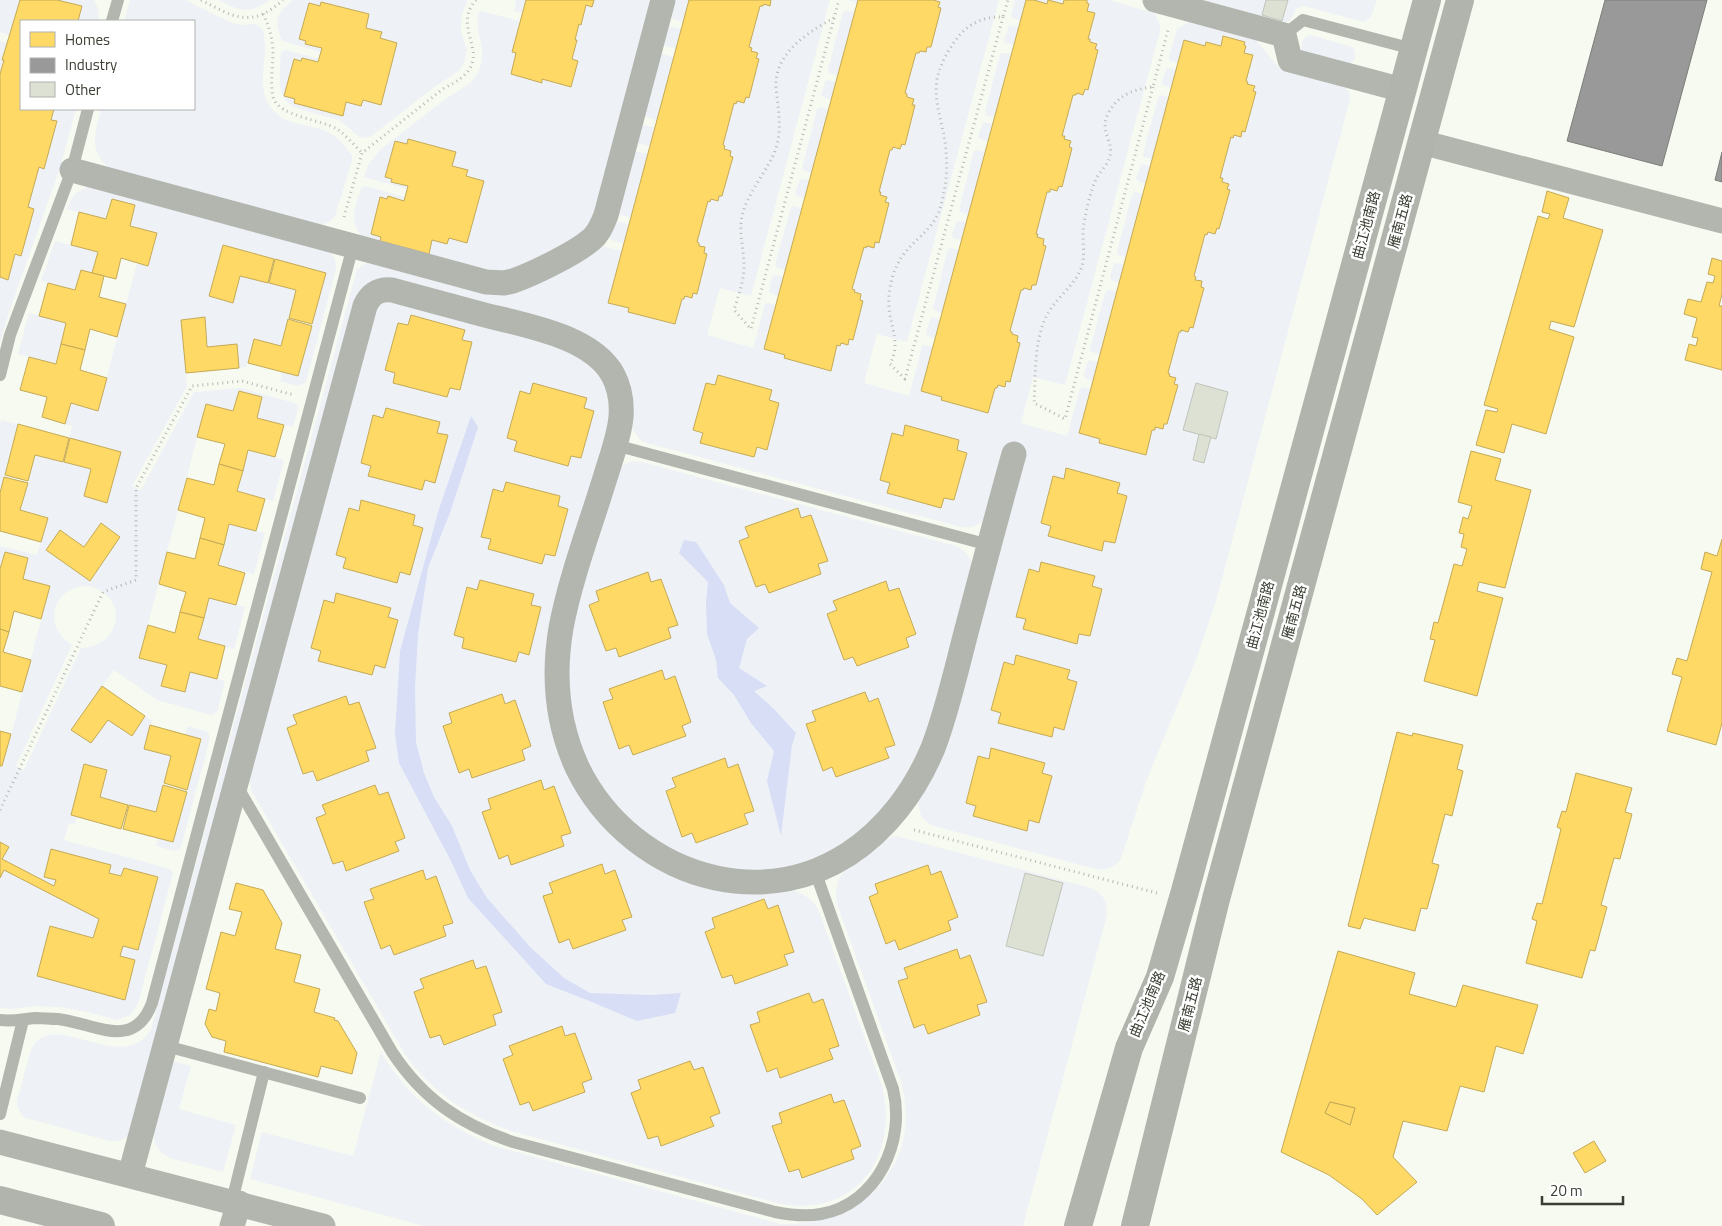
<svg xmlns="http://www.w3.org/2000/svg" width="1722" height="1226" viewBox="0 0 1722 1226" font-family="'Titillium Web','Noto Sans SC',sans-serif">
	<rect width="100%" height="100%" fill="#f6faf0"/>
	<g fill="#eef2f7" fill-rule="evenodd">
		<path d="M0 0H94L98 9 99 21H21V109H76L60 168 9 312 0 343V41L7 43 9 35 0 32Z"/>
		<path d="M130 0H185L230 22 240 25 255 24 262 29C271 52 256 79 267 101 280 129 311 121 333 135 339 139 347 148 352 155V161L335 216 329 222 320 225 109 168C88 150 95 132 101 109H194V21H124Z"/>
		<path d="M218 0H270C249 15 239 11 218 0Z"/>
		<path d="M293 0H467L461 19V32L467 50 464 63 459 71 437 85 370 137 361 138 344 124 338 120 296 108C280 100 279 88 280 71 280 65 280 58 282 51L286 50 319 59 321 52 282 41C274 18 275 16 293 0Z"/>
		<path d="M516 0H653L592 221 581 235 516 269 496 273 362 237C348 219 356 207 361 188L365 186 405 197 407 189 364 177 368 165 380 150C402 133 424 115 447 98 454 93 462 89 469 84 475 79 479 72 481 64 486 44 473 31 479 12L481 11 520 21 522 13 514 11Z"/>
		<path d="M674 0H830L751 296 720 288 707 335 753 348 765 304 767 303 776 305 778 296 770 293 769 291 772 277 775 275 784 277 785 270 777 268 775 265 791 207 793 206 802 208 805 198 796 196 795 193 800 179 810 180 811 173 803 170 802 168 817 109 820 107 829 109 831 100 823 97 821 95 826 80 836 82 838 75 829 73 828 70 843 12 846 11 855 12 857 3 848 0H999L907 342 877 334 864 383 909 396 922 346 924 345 933 347 935 338 927 336 926 333 930 319 932 317 940 320 942 313 934 310 933 308 948 249 950 248 959 250 962 240 953 238 952 235 957 221 967 222 968 215 960 212 959 210 974 151 977 150 986 152 988 142 980 139 978 137 983 122 993 124 995 117 986 115 985 112 1000 54 1003 53 1012 54 1014 45 1005 43 1004 40 1009 26 1019 27 1021 21 1012 18 1011 16 1015 0H1109L1154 13 1160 25V31L1065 385 1033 377 1021 423 1067 436 1080 389 1082 387 1091 389 1093 381 1085 378 1084 374 1088 361 1090 360 1098 362 1100 355 1092 352 1090 349 1105 293 1108 290 1117 292 1119 283 1111 280 1110 277 1114 263 1124 264 1126 257 1118 255 1117 251 1132 195 1135 192 1143 194 1146 184 1138 181 1136 178 1141 164 1151 166 1152 159 1144 157 1143 154 1158 97 1161 95 1169 97 1171 88 1163 85 1162 81 1167 68 1177 69 1178 63 1170 61 1169 58 1177 29 1189 22 1195 23 1255 39 1280 69 1343 86 1349 91 1350 99 1216 601 1197 657 1146 782 1120 861C1112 868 1107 870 1096 869L934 826C923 822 919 814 918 803L985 519C977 526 971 528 961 527L647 443 640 440 631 427 622 372 381 280 132 1133C124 1140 119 1142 109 1141L23 1117 17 1106V1100L31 1050C52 1005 121 1077 151 1030L357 269 368 262 489 293 596 252 602 246 622 251 624 244 611 240 609 236 615 221 629 224 631 218 618 214 635 151 648 154 650 146 637 143 641 125 655 127 657 120 644 116 661 54 674 57 676 49 663 45 667 26 681 29 683 22 671 18Z"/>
		<path d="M1202 0H1377L1371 17 1364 22 1304 6 1296 9 1290 21 1284 22Z"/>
		<path d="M1310 35 1353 47C1357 53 1356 60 1350 64L1302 51C1300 45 1303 37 1310 35Z"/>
		<path d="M88 187 96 188 330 252C335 257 336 262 336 269L306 382C299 389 288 383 280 381L282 372 298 376 325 273 223 246 210 296 233 303 240 276 296 290 281 346 254 339 246 367 186 373 187 386 132 486 141 490 194 392 241 388 294 403 298 405V409L293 427 257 418 262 397 239 391 233 411 206 404 139 658 167 665 161 686 184 692 190 672 225 681 217 712 211 715 157 700 114 670 102 686 152 721 144 749 171 756 156 812 100 797 107 771 84 764 71 815 77 817 75 824 69 823 64 840 170 869 173 873 138 1004 130 1015 116 1020 88 1012 59 1007 35 1006 12 1009 0 1008V766H3L50 586 23 579 28 558 5 552 0 569V546L37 555 47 518 20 510 35 455 91 469 84 496 107 502 121 452 69 438 72 426 65 424 71 403 98 410 137 263 148 265 157 233 130 226 135 205 112 199 106 219 67 209C71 197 76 191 88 187ZM205 318 207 347 237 344 186 373 181 320ZM101 523 120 537 90 581 46 550 60 530 84 547ZM88 586C129 594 123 647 81 648L24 770 16 766 72 645C41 626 53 586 88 586Z"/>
		<path d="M55 241 98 252 92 273 81 270 75 290 41 281Z"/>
		<path d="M385 299 551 344 585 360 606 384 610 416 548 658 616 836 794 890C806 895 813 900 819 911L882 1086C900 1158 854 1219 777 1203L511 1131C468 1116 433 1093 406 1056L252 792 249 779 374 308Z"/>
		<path d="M29 313 66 323 56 364 18 354Z"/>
		<path d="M1 420 18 424 0 493V425Z"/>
		<path d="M248 450 284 460 273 501 237 491Z"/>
		<path d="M634 461 642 462 956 546C965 551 969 555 973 565L936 707 917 760 887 807 842 847 796 867 736 872 673 852 628 820 591 772 571 715 568 649 579 595 619 469 625 464Z"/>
		<path d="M229 524 265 533 254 574 218 565Z"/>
		<path d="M209 598 245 607 234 649 198 639Z"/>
		<path d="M188 726 208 732 210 738 181 847 178 850 174 851 156 846 158 838 173 842 201 739 185 735Z"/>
		<path d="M896 836 1091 888C1103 893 1108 902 1107 915L1023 1226H424L250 1179 262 1132 353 1156 381 1052C409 1099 444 1125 494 1146L781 1224C867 1226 925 1159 900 1079L837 904C836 896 835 889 838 881 844 866 880 839 896 836Z"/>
		<path d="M173 1061 191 1066 179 1109 236 1125 223 1172 170 1158C158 1152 153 1144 154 1131Z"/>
	</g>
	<g fill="#d8def5">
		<path d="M471 416 478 427 451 510 428 568 418 634 415 688 416 742 424 773 434 797 452 826 470 870 487 898 531 948 564 978 590 993 651 995 681 993 675 1013 637 1021 587 1000 546 984 468 898 451 861 399 763 395 734 400 651 439 509Z"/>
		<path d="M684 540 696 542 724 585 730 603 759 628 747 639 739 668 767 686 754 691 774 709 796 733 792 745 781 836 767 781 774 751 751 723 734 695 718 678 716 660 707 634 706 602 708 582 679 553Z"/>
	</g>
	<g fill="#ffd966" stroke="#c4aa56" fill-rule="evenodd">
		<path d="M20 0H57L82 6 78 21H21V109H54L51 120 57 121 44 169 39 167 28 207 34 209 21 256 15 254 8 280 0 277V74L4 60H2Z"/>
		<path d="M526 0H594L592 7 586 5 581 25 579 24 575 40H577L572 59 578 61 571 87 542 79V83L511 74 516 53 512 52Z"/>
		<path d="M689 0H771L770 6 764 4 763 6H760L749 47 752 48 751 51 758 53 756 58 759 59 749 98 746 97 744 103 737 101 736 104 734 103 723 145 725 146 724 149 731 151 730 156 733 157 722 196H719L718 201 711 199 710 202 708 201 697 242 699 243V246L705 247 704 253 707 254 697 294 693 293 692 298 685 296 684 299H682L675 324 628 312 629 308 608 303Z"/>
		<path d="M858 0H933L940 2 938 7 941 8 931 47H927L926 52 920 51 919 53H916L905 93 907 94V97L914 99 912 105H915L905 145 902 144 900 149 893 147 892 150H890L879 192H881L880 195 887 197 885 202 889 203 879 243 875 242 874 248 867 246 866 248 864 247 852 289 855 290 854 292 861 294 860 300 863 301 853 340 849 339 848 345 841 343 840 346 837 345 831 371 784 358 785 355 764 349Z"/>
		<path d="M1026 0H1034L1047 4 1048 0 1063 4 1064 0H1087V3L1089 4 1087 11 1095 13 1088 39H1090V42L1097 44 1095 49 1098 50 1088 90 1085 89 1083 95 1077 93 1076 95H1073L1062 136H1065L1064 139 1071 141 1069 147 1072 148 1062 187 1059 186 1057 191 1050 189V192H1047L1036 234H1038L1037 237 1044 239 1043 245 1046 246 1036 285H1032L1031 290 1024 288 1023 290H1021L1010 331 1012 332V334L1018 336 1017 342 1020 343 1010 382 1006 381 1005 387 998 385 997 388H995L988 413 941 400 942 397 921 391Z"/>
		<path d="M321 2 369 14 366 28 382 32 380 38 397 43 381 105 363 100 361 106 346 102 343 116 294 103 295 99 284 96 294 59 301 61 302 58 318 62 322 48 305 44 306 41 299 39 309 3 320 6Z"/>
		<path d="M1223 36 1245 42 1244 45 1246 46 1244 53 1253 55 1246 81 1248 82 1247 84 1255 86 1253 91 1256 92 1245 132 1242 131 1241 137 1234 135 1233 138 1231 137 1220 178H1223L1222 182 1229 184 1227 189 1230 190 1219 229 1217 228 1215 234 1208 232 1207 235 1205 234 1194 276 1196 277 1195 280 1202 281 1201 287 1204 288 1193 328 1190 327 1188 332 1181 330V332H1179L1168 373 1170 374 1169 376 1176 378 1174 384 1178 385 1167 424H1164L1163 429 1155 427V430H1152L1146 455 1099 443 1100 439 1079 433 1184 40 1205 46 1206 42 1221 46Z"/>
		<path d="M408 139 456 152 452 166 468 170 466 176 484 181 467 243 449 238 447 244 432 240 429 254 380 241 381 237 371 234 380 197 387 199 388 196 404 201 408 186 391 182 392 179 385 177 395 141 407 144Z"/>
		<path d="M1547 191 1569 198 1563 218 1603 230 1574 327 1551 321 1549 329 1574 337 1546 434 1512 424 1504 453 1476 445 1486 410 1497 412 1498 409 1484 405 1538 216 1548 219 1550 214 1542 212Z"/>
		<path d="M112 199 135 205 130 226 157 233 148 266 121 258 116 279 92 273 98 252 71 245 79 212 106 219Z"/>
		<path d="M223 245 274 259 268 283 240 276 233 303 209 296Z"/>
		<path d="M1712 258 1722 261V294L1719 306H1722V370L1685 360 1689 344 1696 346 1698 338 1692 337 1697 318 1684 314 1688 299 1701 302 1707 282 1713 283 1715 276 1708 274Z"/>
		<path d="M275 259 326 273 312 324 289 318 296 290 269 283Z"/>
		<path d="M81 270 104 276 99 297 126 304 117 337 90 329 85 350 61 344 66 323 39 316 48 283 75 290Z"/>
		<path d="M411 315 465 330 462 340 472 342 460 390 450 388 447 397 393 383 395 373 385 370 398 323 408 325Z"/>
		<path d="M205 317 207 347 237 344 239 368 186 373 181 320Z"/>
		<path d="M288 319 312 326 298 376 248 363 254 339 281 346Z"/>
		<path d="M61 344 85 350 80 370 107 378 98 411 71 403 65 424 42 417 47 397 20 390 29 357 56 364Z"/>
		<path d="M718 375 772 390 769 400 779 403 767 450 757 447 754 457 700 443 703 433 693 430 706 383 715 385Z"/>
		<path d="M533 383 587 398 584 408 594 411 581 458 571 456 568 466 514 451 517 441 507 438 520 391 530 394Z"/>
		<path d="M239 391 262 397 257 418 284 425 275 457 248 450 243 471 219 464 225 444 197 437 206 404 233 411Z"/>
		<path d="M386 408 440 422 437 433 448 435 435 483 425 480 422 490 368 476 371 466 361 463 373 415 383 418Z"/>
		<path d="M18 424 69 438 63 462 35 455 28 481 5 475Z"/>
		<path d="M905 425 959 440 957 450 967 453 954 500 944 498 941 508 887 493 890 483 880 480 892 433 903 436Z"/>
		<path d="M70 438 121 452 107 503 84 496 91 469 64 462Z"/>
		<path d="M1471 451 1501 459 1495 480 1531 490 1505 588 1479 582 1477 591 1503 598 1477 696 1424 681 1435 640 1430 639 1434 622 1438 623 1454 564 1462 566 1467 549 1461 547 1464 534 1459 533 1463 517 1468 519 1472 506 1458 502Z"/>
		<path d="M219 464 243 471 237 491 265 499 256 531 229 524 224 545 200 538 205 518 178 510 187 478 214 485Z"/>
		<path d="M1066 468 1120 483 1117 493 1127 496 1115 543 1104 541 1102 551 1048 536 1051 526 1041 523 1053 476 1064 479Z"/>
		<path d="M4 477 28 483 20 510 48 518 41 542 0 531V493Z"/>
		<path d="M506 482 560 496 558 506 568 509 555 556 545 554 542 564 488 549 491 539 481 537 493 489 503 492Z"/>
		<path d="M361 500 415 515 413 525 423 528 410 575 400 572 397 583 343 568 346 558 336 555 349 508 359 511Z"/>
		<path d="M798 508 801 518 811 515 828 561 818 564 821 574 769 593 765 584 756 587 739 541 749 537 745 527Z"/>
		<path d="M101 523 120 537 90 581 46 550 60 530 84 547Z"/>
		<path d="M200 538 224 545 218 565 245 573 236 605 209 598 204 618 180 612 186 592 159 584 167 552 195 559Z"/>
		<path d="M1722 539V723L1716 745 1667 731 1682 677 1672 674 1677 658 1687 661 1712 572 1701 569 1705 552 1717 556Z"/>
		<path d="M5 552 28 558 23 579 50 586 41 619 14 611 9 632 0 629V569Z"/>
		<path d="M1041 562 1095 576 1092 586 1102 589 1090 636 1079 634 1077 644 1023 629 1026 619 1016 617 1029 569 1039 572Z"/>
		<path d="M648 572 651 582 661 579 678 625 668 628 671 638 619 657 616 648 606 651 589 605 599 601 596 591Z"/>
		<path d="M480 580 534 594 531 605 541 607 529 655 519 652 516 662 462 648 464 638 454 635 467 587 477 590Z"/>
		<path d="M886 581 889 591 899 588 916 634 906 638 909 647 857 666 853 657 844 660 827 614 837 610 833 601Z"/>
		<path d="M336 593 391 608 388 617 398 620 385 668 375 665 372 675 318 661 321 651 311 648 324 600 334 603Z"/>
		<path d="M180 612 204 618 198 639 225 646 217 679 190 672 185 692 161 686 167 665 139 658 148 625 175 633Z"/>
		<path d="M0 629 9 632 3 652 31 660 22 692 0 686Z"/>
		<path d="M1016 655 1070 670 1067 679 1077 682 1064 730 1054 727 1052 737 998 723 1001 713 991 710 1004 662 1014 665Z"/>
		<path d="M662 670 665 680 675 676 691 722 682 726 686 736 633 755 629 745 619 749 603 702 613 699 609 689Z"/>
		<path d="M102 686 145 716 132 736 108 720 91 743 71 730Z"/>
		<path d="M865 692 869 702 878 698 895 745 885 748 889 758 836 777 832 767 823 771 806 724 816 721 812 711Z"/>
		<path d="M502 694 505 704 515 700 531 746 522 750 525 760 472 778 469 769 459 773 443 726 452 723 449 713Z"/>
		<path d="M346 696 349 705 359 702 376 748 366 751 369 761 317 781 313 771 303 774 287 728 297 724 293 715Z"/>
		<path d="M150 725 201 739 187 790 164 783 171 756 144 749Z"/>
		<path d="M0 731 11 734 2 766H0Z"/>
		<path d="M1397 732 1412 736 1413 733 1463 745 1457 769 1463 771 1452 816 1445 814 1432 863 1439 865 1427 909 1421 908 1415 931 1364 918 1360 929 1348 926Z"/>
		<path d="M991 748 1045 763 1042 773 1052 776 1039 823 1029 820 1027 831 973 816 976 806 966 803 978 756 989 759Z"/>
		<path d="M725 758 728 768 738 764 754 811 744 814 748 824 696 843 692 833 682 837 666 791 676 787 672 778Z"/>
		<path d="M84 764 107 770 100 797 128 805 121 829 71 815Z"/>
		<path d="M1576 773 1632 788 1625 812 1632 814 1620 859 1614 858 1601 905 1607 907 1595 951 1590 950 1582 978 1526 963 1537 921 1532 919 1537 903 1542 904 1561 829 1557 827 1562 811 1566 812Z"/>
		<path d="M541 780 544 790 554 786 571 833 561 836 564 846 511 865 508 855 499 859 482 812 491 809 488 799Z"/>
		<path d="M163 785 187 792 173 842 123 829 129 805 156 812Z"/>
		<path d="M375 785 379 795 388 792 405 838 395 842 399 851 346 871 343 861 333 864 316 818 326 814 322 805Z"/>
		<path d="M0 842 9 847 2 859 54 886 56 880 44 877 51 849 111 865 109 873 121 876 124 868 158 877 138 950 123 946 120 956 135 960 125 1000 37 976 50 926 93 938 99 919 4 870 0 878Z"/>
		<path d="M602 864 605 874 615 870 632 917 622 920 626 930 573 949 569 939 559 943 543 896 553 893 549 883Z"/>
		<path d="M928 865 931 875 941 871 958 917 948 921 951 930 899 950 895 940 886 944 869 897 878 893 875 884Z"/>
		<path d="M423 870 426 880 436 876 453 923 443 926 446 936 394 955 390 945 381 949 364 902 374 899 370 889Z"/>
		<path d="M236 883 263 890 282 923 275 949 301 955 294 982 320 989 314 1012 335 1018 334 1020 338 1021 357 1053 352 1074 321 1066 318 1077 224 1052 226 1041 212 1037 205 1024 209 1009 216 1011 220 993 206 989 221 932 235 936 242 912 229 909Z"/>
		<path d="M764 899 768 909 778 905 794 952 784 955 788 965 735 984 732 975 722 978 705 932 715 928 712 918Z"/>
		<path d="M957 949 960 959 970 955 987 1002 977 1005 980 1015 928 1034 924 1024 914 1028 898 981 908 978 904 968Z"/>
		<path d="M1338 951 1415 973 1409 994 1456 1007 1463 985 1538 1005 1523 1054 1496 1046 1484 1092 1460 1086 1447 1131 1403 1121 1393 1157 1417 1182 1377 1215 1362 1199 1329 1175 1281 1152ZM1330 1102 1355 1108 1350 1125 1325 1113Z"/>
		<path d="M473 960 476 969 486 966 502 1012 493 1015 496 1025 444 1045 440 1035 430 1038 414 992 424 988 420 979Z"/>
		<path d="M809 993 813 1003 823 999 839 1046 829 1049 833 1059 780 1078 777 1068 767 1072 750 1025 760 1022 757 1012Z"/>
		<path d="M562 1026 565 1036 575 1033 592 1079 582 1083 585 1092 533 1111 529 1102 520 1105 503 1059 513 1055 509 1046Z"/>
		<path d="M690 1061 694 1070 703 1067 720 1113 710 1117 714 1126 661 1146 658 1136 648 1139 631 1093 641 1089 638 1080Z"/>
		<path d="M831 1094 834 1103 844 1100 861 1146 851 1150 854 1159 802 1178 799 1169 789 1172 772 1126 782 1123 779 1113Z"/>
		<path d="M1330 1102 1355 1108 1350 1125 1325 1113Z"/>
		<path d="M1594 1141 1606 1161 1585 1173 1573 1153Z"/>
	</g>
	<g fill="#999" stroke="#7c7e7a">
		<path d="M1605 0H1707L1662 166 1567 141Z"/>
		<path d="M1722 152V182L1715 180Z"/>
	</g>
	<g fill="#dce1d4" stroke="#c0c4ba">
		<path d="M1266 0H1288L1282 21 1262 15Z"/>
		<path d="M1196 383 1228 392 1216 439 1183 430Z"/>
		<path d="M1199 434 1211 437 1204 463 1193 460Z"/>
		<path d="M1025 873 1063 883 1043 956 1006 946Z"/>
	</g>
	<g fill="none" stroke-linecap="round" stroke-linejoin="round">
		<g stroke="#b7b9b3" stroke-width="3" stroke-dasharray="1 4" stroke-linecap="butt">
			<path d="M201 0C234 17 251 29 283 0"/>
			<path d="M263 14C269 26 272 37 273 50 273 65 270 82 273 97 279 117 320 119 337 129 346 135 354 145 362 153"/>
			<path d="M1003 17 905 379 890 364C901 343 891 330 889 308 888 297 890 285 893 275 903 247 916 244 932 224 939 215 942 203 944 192 948 174 947 153 944 135 940 117 934 98 937 79 940 65 947 52 955 41 967 24 983 16 1003 17L1008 0"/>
			<path d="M834 18 751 329 734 310C739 294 745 278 744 262 743 245 738 229 743 212 751 186 772 167 778 141 781 123 778 106 776 88 774 53 807 33 834 18L839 0"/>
			<path d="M1153 87 1065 419 1034 403C1036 372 1033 333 1052 307 1061 295 1073 285 1080 271 1087 257 1081 238 1084 223 1087 208 1090 192 1096 179 1100 171 1108 165 1110 156 1114 141 1098 131 1109 112 1118 95 1134 89 1153 87L1168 30"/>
			<path d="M344 217 362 153 444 88C505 60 447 32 476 0"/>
			<path d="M0 810 103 592 136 580V488L192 386 242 381 294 395"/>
			<path d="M914 830 1157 893"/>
		</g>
		<g stroke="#b3b6af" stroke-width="12">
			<path d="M112 21 118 0"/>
			<path d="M1284 35 1303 20 1413 49"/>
			<path d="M0 375 10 335 72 170 88 109"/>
			<path d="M615 445 989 545"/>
			<path d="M237 786 392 1052C423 1099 460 1124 513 1142L775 1212C790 1215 805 1217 821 1214 877 1204 906 1142 893 1089L815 871"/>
			<path d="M0 1020C12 1022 23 1019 35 1018 43 1018 50 1019 58 1019 94 1023 134 1052 152 1003L353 246"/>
			<path d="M166 1046 360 1098"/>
			<path d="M0 1114 23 1020"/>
			<path d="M232 1201 264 1072"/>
		</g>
		<g stroke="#b3b6af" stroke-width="25">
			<path d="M1155 0 1284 35 1290 60 1403 90"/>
			<path d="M1421 142 1722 221"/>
			<path d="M72 170 486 282 504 283 513 281C533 274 581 251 595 236 600 230 603 223 606 215L663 0"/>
			<path d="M0 1142 323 1226"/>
			<path d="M130 1175 365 306C371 293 379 289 392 290 422 298 452 306 481 314 522 325 591 335 613 375 620 388 622 403 621 417 619 438 611 458 605 478 590 527 570 579 561 628 553 675 557 723 577 767 604 823 656 865 716 878 816 899 896 837 933 748 948 709 957 666 968 625 983 568 998 511 1014 454"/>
			<path d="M232 1226 239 1203"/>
		</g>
		<g stroke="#b1b4ac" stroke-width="28">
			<path d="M0 1200 101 1226"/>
			<path d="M1078 1226 1129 1048 1160 977 1185 891 1427 0"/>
			<path d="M1135 1226 1216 899 1460 0"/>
		</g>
	</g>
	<g text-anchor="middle" stroke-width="5" stroke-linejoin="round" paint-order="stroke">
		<g font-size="14" fill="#393e32" stroke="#fff">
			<text transform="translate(1400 221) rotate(-75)" y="5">雁南五路</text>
			<text transform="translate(1366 225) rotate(-75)" y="5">曲江池南路</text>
			<text transform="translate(1294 612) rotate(-75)" y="5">雁南五路</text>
			<text transform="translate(1260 615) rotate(-75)" y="5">曲江池南路</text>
			<text transform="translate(1147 1004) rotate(-67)" y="5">曲江池南路</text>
			<text transform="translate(1190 1004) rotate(-76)" y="5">雁南五路</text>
		</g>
	</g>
	<rect x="20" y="20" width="175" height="90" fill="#ffffff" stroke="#b0b2ad"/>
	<rect x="30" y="32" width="25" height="15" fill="#ffd966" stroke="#b0b2ad"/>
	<text x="65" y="45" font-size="15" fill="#393e32">Homes</text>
	<rect x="30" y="58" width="25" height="15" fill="#999999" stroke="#b0b2ad"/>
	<text x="65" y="70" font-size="15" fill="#393e32">Industry</text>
	<rect x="30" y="82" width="25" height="15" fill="#dce1d4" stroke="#b0b2ad"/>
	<text x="65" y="95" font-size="15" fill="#393e32">Other</text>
	<path d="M1542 1196v8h81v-8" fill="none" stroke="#393e32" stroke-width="2.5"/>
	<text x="1550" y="1196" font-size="15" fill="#393e32" stroke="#ffffff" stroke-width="4" paint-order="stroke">20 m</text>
</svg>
